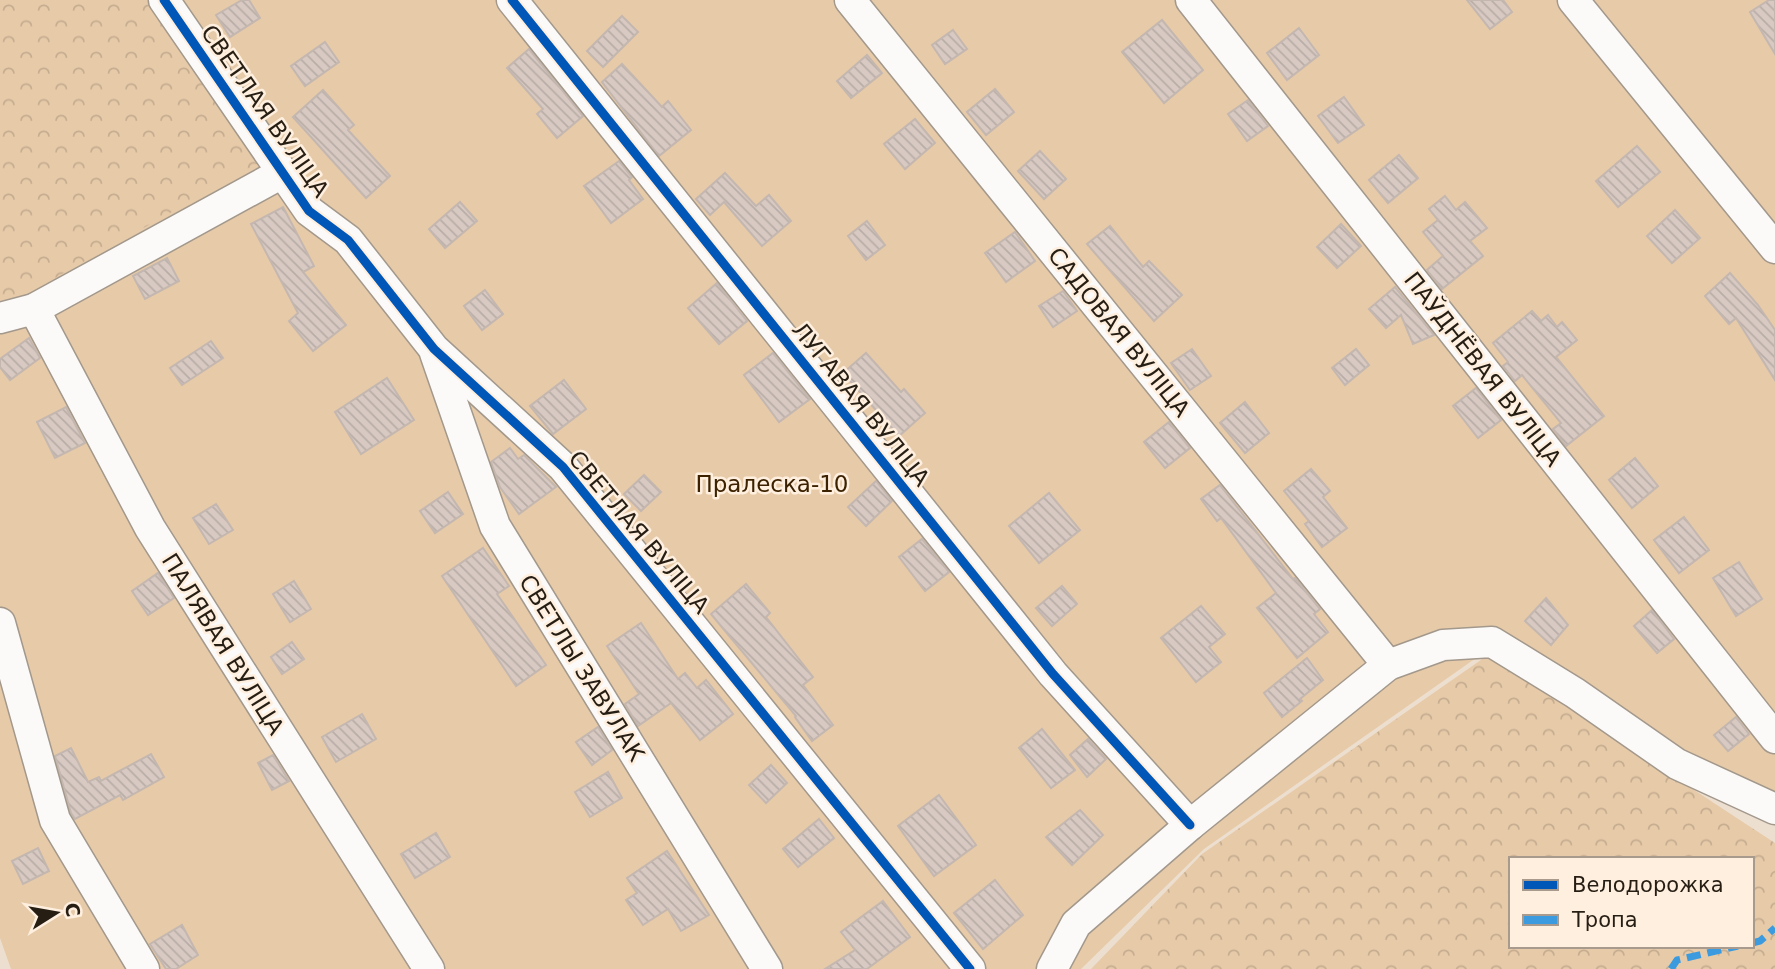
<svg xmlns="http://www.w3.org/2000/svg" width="1775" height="969" viewBox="0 0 1775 969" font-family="'DejaVu Sans',sans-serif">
	<defs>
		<pattern id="forest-crowns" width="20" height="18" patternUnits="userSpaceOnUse" patternTransform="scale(1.75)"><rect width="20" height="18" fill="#e7caa8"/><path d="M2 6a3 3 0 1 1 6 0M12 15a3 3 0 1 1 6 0" fill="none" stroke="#c6ad90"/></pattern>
		<pattern id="building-back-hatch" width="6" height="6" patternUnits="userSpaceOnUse" patternTransform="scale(1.75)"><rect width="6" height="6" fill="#d8cac3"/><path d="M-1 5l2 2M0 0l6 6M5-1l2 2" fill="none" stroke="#b9ada7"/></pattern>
	</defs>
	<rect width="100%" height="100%" fill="#eddfd0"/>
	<path fill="#e7caa8" d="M154 0H1775V818L1486 651 1204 849 1081 969H11L0 938V295Z"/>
	<g fill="url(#forest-crowns)" fill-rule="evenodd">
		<path d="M0 0H151L262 161 23 296 0 303Z"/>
		<path d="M1488 655 1775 843V969H1091L1202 854ZM1511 859H1752V946H1511Z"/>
	</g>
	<g fill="url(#building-back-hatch)" stroke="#c4b7b0" stroke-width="2">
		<path d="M242 0H249L260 18 230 37 216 15Z"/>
		<path d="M1467 0H1503L1512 12 1490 29Z"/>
		<path d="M1769 0H1775V54L1750 12Z"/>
		<path d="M622 16 638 32 603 67 587 51Z"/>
		<path d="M1162 20 1203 70 1164 103 1122 52Z"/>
		<path d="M1299 28 1319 55 1287 80 1267 53Z"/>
		<path d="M953 30 967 49 945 64 932 45Z"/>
		<path d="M325 42 339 62 305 86 291 66Z"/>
		<path d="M529 49 583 116 557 138 537 114 543 109 507 68Z"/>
		<path d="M867 55 882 73 851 98 837 81Z"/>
		<path d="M622 64 662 107 668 101 691 130 659 156 602 82Z"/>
		<path d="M995 89 1014 112 986 135 967 112Z"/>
		<path d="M323 90 354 125 348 130 390 176 366 198 293 117Z"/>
		<path d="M1344 97 1364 125 1338 143 1318 116Z"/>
		<path d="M1248 100 1268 126 1247 141 1228 114Z"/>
		<path d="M915 119 935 143 905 169 884 144Z"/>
		<path d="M1637 146 1660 172 1618 207 1596 181Z"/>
		<path d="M1040 151 1066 179 1044 199 1018 171Z"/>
		<path d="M1399 155 1418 178 1388 203 1369 180Z"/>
		<path d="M619 161 632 177 629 180 643 199 611 223 584 186Z"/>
		<path d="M725 173 756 206 769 195 791 221 762 246 724 202 710 215 696 199Z"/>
		<path d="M1445 196 1456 210 1465 202 1487 228 1470 241 1483 256 1442 289 1427 270 1443 256 1423 232 1438 220 1429 209Z"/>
		<path d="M460 202 477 221 445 248 429 229Z"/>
		<path d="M283 207 314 266 303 272 346 325 313 351 289 321 298 313 251 224Z"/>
		<path d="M1675 210 1700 238 1672 263 1647 236Z"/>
		<path d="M867 221 885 245 866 260 848 236Z"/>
		<path d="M1341 224 1361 246 1337 268 1317 247Z"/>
		<path d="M1110 226 1143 267 1149 261 1182 295 1154 321 1087 244Z"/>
		<path d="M1015 232 1035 261 1006 282 985 253Z"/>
		<path d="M167 258 179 281 145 299 133 276Z"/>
		<path d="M1730 273 1758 305 1775 330V380L1736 318 1729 324 1705 296Z"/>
		<path d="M717 283 747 321 719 344 688 308Z"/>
		<path d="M1395 287 1434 335 1413 344 1401 315 1386 328 1369 309Z"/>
		<path d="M485 290 503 314 482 330 464 306Z"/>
		<path d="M1063 291 1077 311 1053 327 1039 306Z"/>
		<path d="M1532 311 1541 321 1548 315 1557 327 1562 322 1577 340 1556 357 1604 416 1566 446 1553 429 1561 423 1522 375 1515 381 1503 366 1508 362 1493 343Z"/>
		<path d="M29 338 40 358 10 380 0 367V359Z"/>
		<path d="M211 341 223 358 182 385 170 368Z"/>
		<path d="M1192 349 1211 376 1190 390 1171 363Z"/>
		<path d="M1356 349 1369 365 1345 385 1332 368Z"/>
		<path d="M773 353 810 399 779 422 744 375Z"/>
		<path d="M866 353 901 392 904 389 925 413 899 436 843 373Z"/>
		<path d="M387 378 414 420 361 454 335 412Z"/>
		<path d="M564 380 586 409 553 434 530 406Z"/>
		<path d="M1476 388 1501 420 1478 438 1453 406Z"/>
		<path d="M1245 402 1269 433 1245 453 1220 423Z"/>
		<path d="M66 407 85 443 55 458 37 422Z"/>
		<path d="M1169 422 1190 448 1165 468 1144 442Z"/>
		<path d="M510 448 518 459 524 455 556 487 519 514 500 487 491 462Z"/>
		<path d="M1635 458 1658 486 1632 508 1609 480Z"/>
		<path d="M1311 469 1330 491 1323 497 1347 528 1322 547 1305 524 1309 521 1284 491Z"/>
		<path d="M644 475 661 492 641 511 624 494Z"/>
		<path d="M876 481 892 501 866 526 848 507Z"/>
		<path d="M1220 485 1293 579 1295 578 1320 609 1314 614 1328 632 1297 658 1257 608 1276 593 1221 518 1217 521 1201 499Z"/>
		<path d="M448 492 463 514 435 533 420 511Z"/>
		<path d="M1049 493 1080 530 1039 563 1009 526Z"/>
		<path d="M216 504 233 530 209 544 193 518Z"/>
		<path d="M1684 517 1709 550 1679 573 1654 540Z"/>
		<path d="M922 539 949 572 925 591 899 557Z"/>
		<path d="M483 548 509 586 497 594 546 665 516 686 442 576Z"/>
		<path d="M1739 562 1762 599 1736 616 1713 578Z"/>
		<path d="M158 573 174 598 148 615 132 591Z"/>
		<path d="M294 581 311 609 290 622 273 594Z"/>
		<path d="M746 584 770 613 766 617 813 677 803 685 833 725 812 741 795 717 796 716 711 614Z"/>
		<path d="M1062 586 1077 604 1052 626 1036 608Z"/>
		<path d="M1546 598 1568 625 1551 645 1525 621Z"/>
		<path d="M1201 606 1225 634 1209 647 1221 662 1196 682 1161 638Z"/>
		<path d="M1652 610 1674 639 1657 653 1634 626Z"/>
		<path d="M641 623 678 679 685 673 697 688 706 680 733 714 700 740 671 703 638 726 625 704 639 694 607 646Z"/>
		<path d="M292 642 304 659 282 674 271 657Z"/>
		<path d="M1307 658 1323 680 1300 699 1302 701 1282 717 1264 693Z"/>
		<path d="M362 714 376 739 336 762 322 737Z"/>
		<path d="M1736 717 1749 734 1728 751 1714 735Z"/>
		<path d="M598 727 612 750 592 765 576 742Z"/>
		<path d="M1042 729 1075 770 1051 788 1019 748Z"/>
		<path d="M1088 739 1106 759 1087 777 1070 755Z"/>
		<path d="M71 748 88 782 99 777 101 781 151 754 164 777 123 800 120 795 75 819 71 813 55 756Z"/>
		<path d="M273 755 289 781 272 790 258 763Z"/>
		<path d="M771 765 787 783 766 803 749 785Z"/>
		<path d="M608 772 622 798 590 817 575 792Z"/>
		<path d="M939 795 976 845 934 876 898 826Z"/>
		<path d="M1080 810 1103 835 1072 865 1046 837Z"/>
		<path d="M819 819 834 838 798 867 783 849Z"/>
		<path d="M436 833 450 857 415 878 401 854Z"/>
		<path d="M38 848 49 871 23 884 12 861Z"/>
		<path d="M667 851 709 915 681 931 668 909 643 925 626 900 637 893 627 878Z"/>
		<path d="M995 880 1023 915 983 949 954 913Z"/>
		<path d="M883 901 910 937 867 969H825L855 950 841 932Z"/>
		<path d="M182 925 198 955 176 969H166L150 944Z"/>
	</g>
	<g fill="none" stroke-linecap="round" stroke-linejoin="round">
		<g stroke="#a2988c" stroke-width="33">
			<g id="street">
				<path d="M164 0 309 211 348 240 434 349 563 467 970 969"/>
				<path d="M512 0 1053 674 1190 825"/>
				<path d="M850 0 1388 665"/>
				<path d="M1191 0 1775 738"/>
				<path d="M1573 0 1775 248"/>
				<path d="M34 309 150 528 429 969"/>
				<path d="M0 318 34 309 282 173"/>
				<path d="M435 353 495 526 767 969"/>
				<path d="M0 623 55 820 144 969"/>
				<path d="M1052 969 1076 924 1190 825 1388 665 1443 645 1492 642 1575 693 1677 764 1775 809"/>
			</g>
		</g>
		<use href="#street" stroke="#fcfaf8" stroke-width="30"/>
		<g stroke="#3c9bde" stroke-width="7" stroke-dasharray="14 7" stroke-linecap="butt">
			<path d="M1752 943 1760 941 1775 928"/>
			<path d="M1671 969 1677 960 1738 946"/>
		</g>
		<g stroke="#ffefdf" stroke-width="13">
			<g id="cycleway">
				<path d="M164 0 309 211 348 240 434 349 563 467 970 969"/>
				<path d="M512 0 1053 674 1190 825"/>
			</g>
		</g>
		<use href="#cycleway" stroke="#0057b8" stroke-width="9"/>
	</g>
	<g text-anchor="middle" stroke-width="5" stroke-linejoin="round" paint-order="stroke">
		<g font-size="23" fill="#261d13" stroke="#ffefdf">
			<text transform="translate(265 111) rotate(55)" y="8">СВЕТЛАЯ ВУЛІЦА</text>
			<text transform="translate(1119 332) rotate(51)" y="8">САДОВАЯ ВУЛІЦА</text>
			<text transform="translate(1483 369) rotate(52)" y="8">ПАЎДНЁВАЯ ВУЛІЦА</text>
			<text transform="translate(861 404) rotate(51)" y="8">ЛУГАВАЯ ВУЛІЦА</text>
			<text transform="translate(639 532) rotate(50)" y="8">СВЕТЛАЯ ВУЛІЦА</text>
			<text transform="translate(223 644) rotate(58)" y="8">ПАЛЯВАЯ ВУЛІЦА</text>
			<text transform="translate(582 668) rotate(58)" y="8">СВЕТЛЫ ЗАВУЛАК</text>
		</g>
		<g font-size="23" fill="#3c2200" stroke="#ffefdf">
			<text x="772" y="492">Пралеска-10</text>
		</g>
	</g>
	<rect x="1509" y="857" width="245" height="91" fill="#ffefdf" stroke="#a89b8d" stroke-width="2"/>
	<rect x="1523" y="880" width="35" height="10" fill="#0057b8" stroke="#a89b8d" stroke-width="2"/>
	<text x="1572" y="892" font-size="21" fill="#261d13">Велодорожка</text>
	<rect x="1523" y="915" width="35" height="10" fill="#3c9bde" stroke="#a89b8d" stroke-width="2"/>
	<text x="1572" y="927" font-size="21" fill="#261d13">Тропа</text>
	<g transform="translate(56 913) rotate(79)" stroke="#ffefdf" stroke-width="5" paint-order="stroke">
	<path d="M0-5L12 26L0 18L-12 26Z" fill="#261d13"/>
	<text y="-10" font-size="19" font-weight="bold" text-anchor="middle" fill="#261d13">С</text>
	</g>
</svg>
